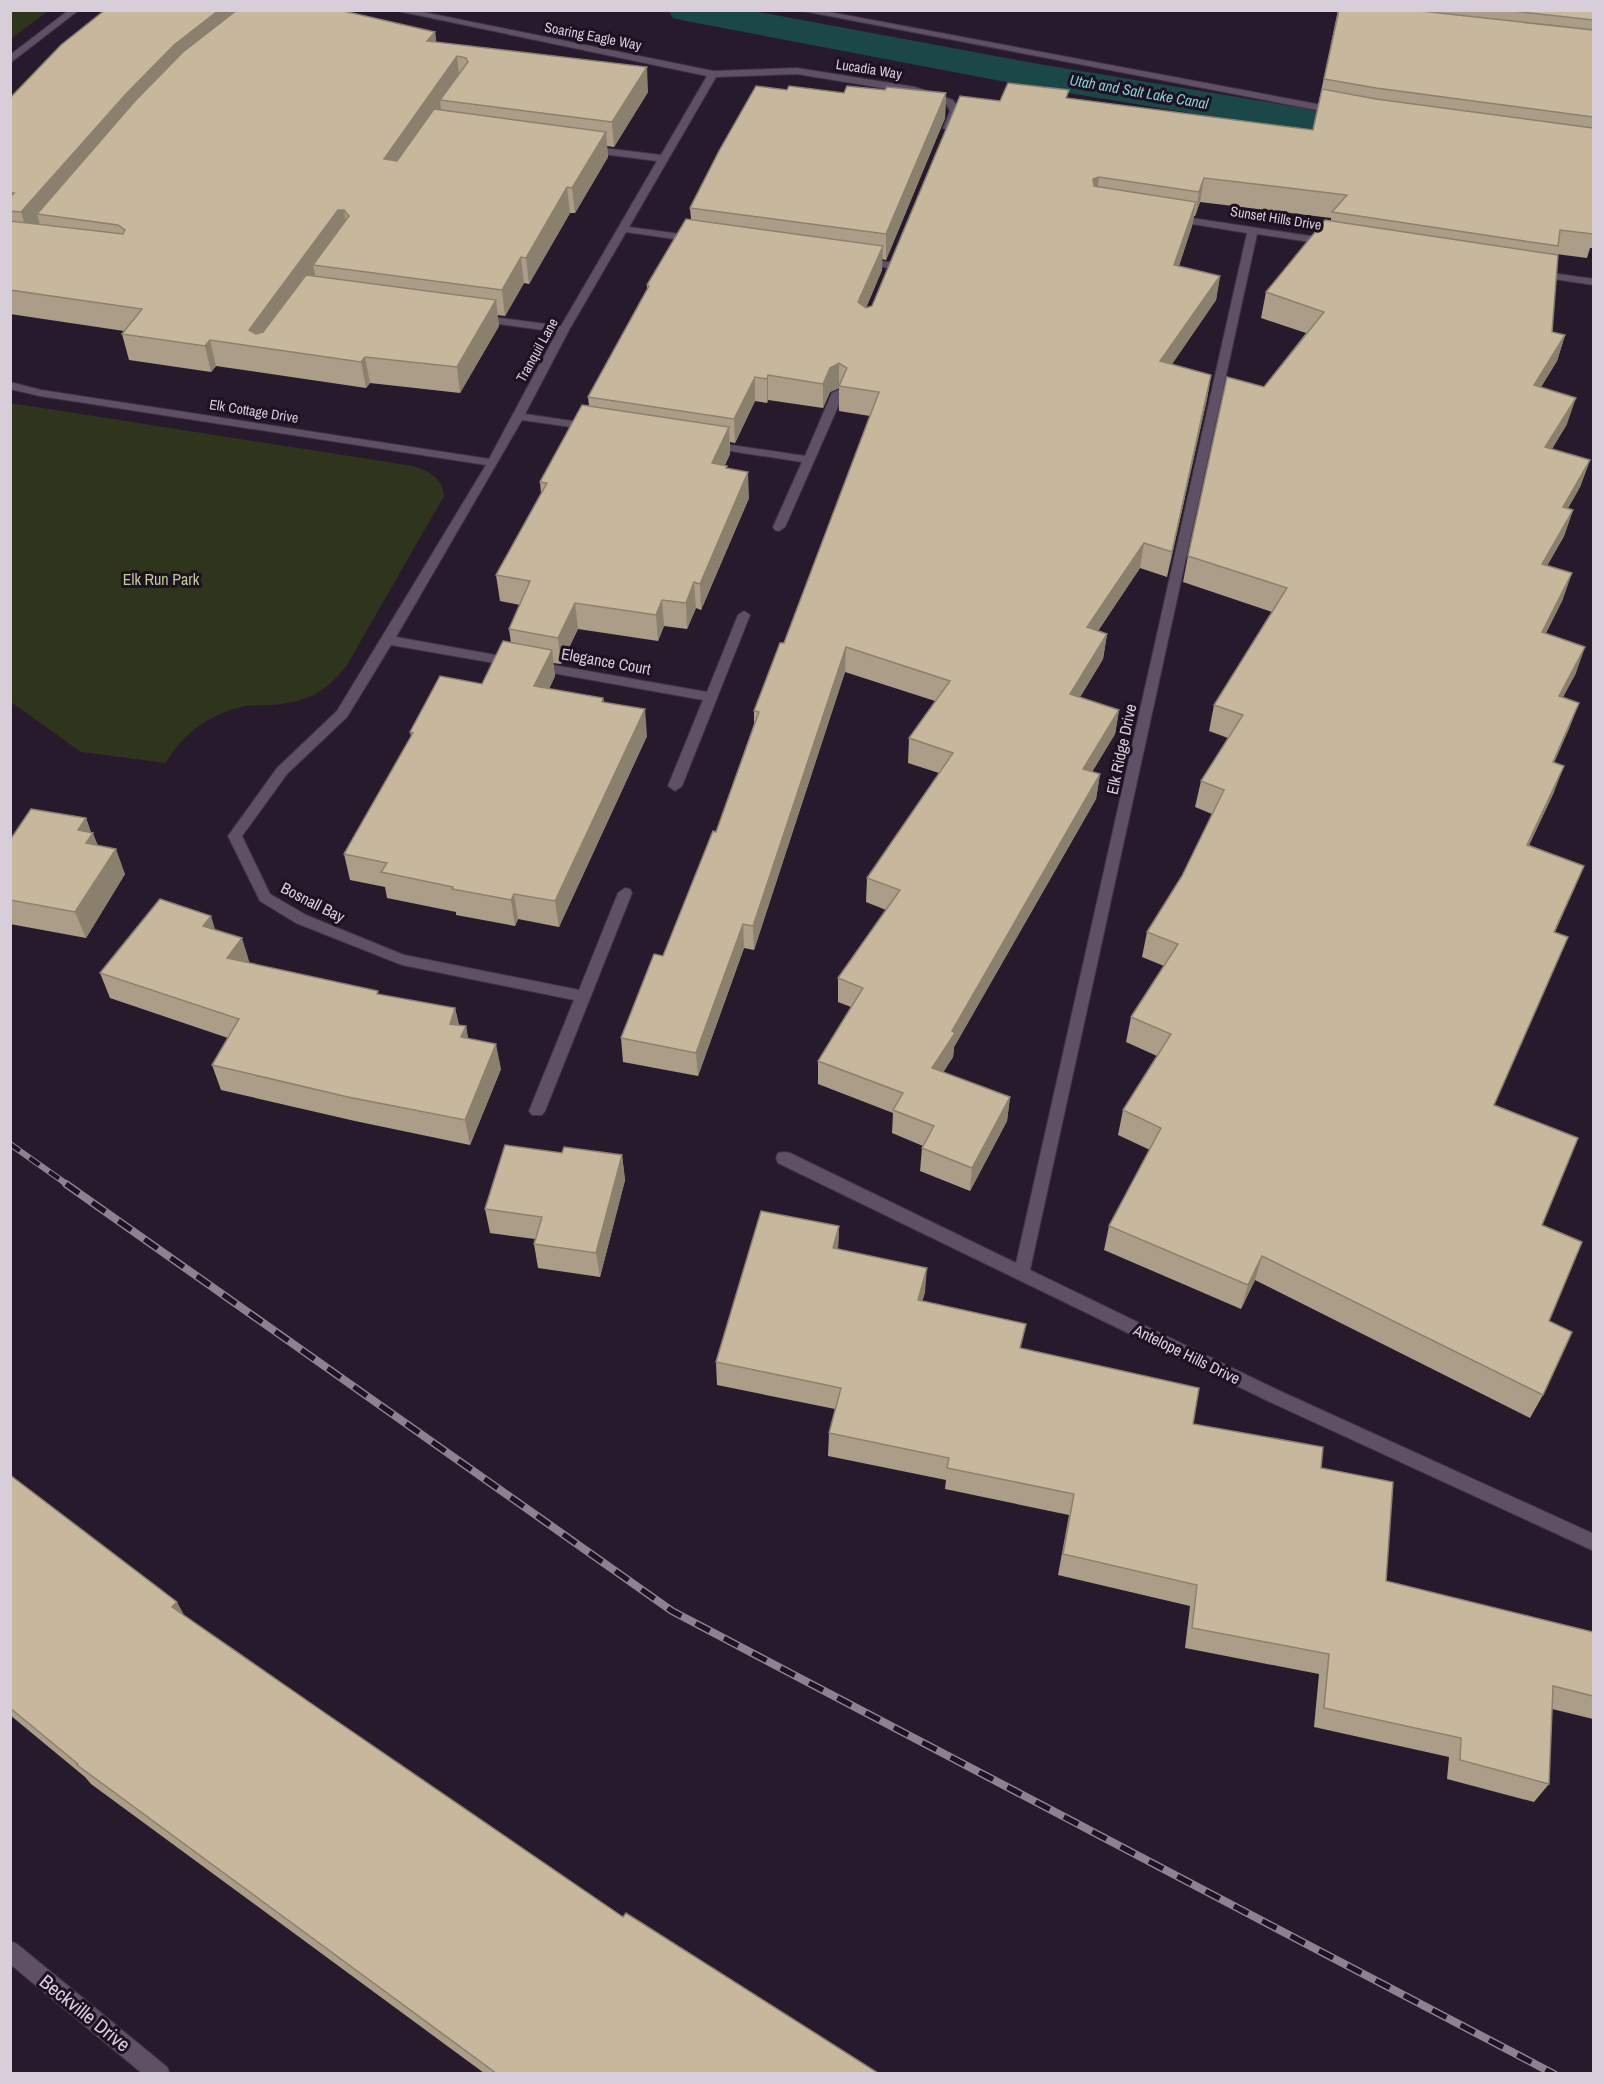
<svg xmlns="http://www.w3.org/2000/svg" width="1604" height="2084" viewBox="0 0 1604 2084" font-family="'Archivo Narrow',sans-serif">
	<rect width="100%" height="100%" fill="#271a2d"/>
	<g fill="#2f341c">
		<path d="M11 10H48V11L11 39Z"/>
		<path d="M11 403 413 466C429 471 443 478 444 496L347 665C325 694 305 703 269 705 260 706 249 705 241 707 209 715 181 735 166 763L81 752 11 702Z"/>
	</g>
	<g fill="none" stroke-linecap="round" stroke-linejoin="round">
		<path fill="#1c4748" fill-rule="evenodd" d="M668 10H748L1027 62 1400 124 1414 128 1420 136 1414 144 1400 148 1027 86 686 21 673 18Z"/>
		<g stroke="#403544" stroke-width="2">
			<g id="minor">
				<path d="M69 10H79L10 63V55Z"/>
				<path d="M393 10H413L713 71 797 68 915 87 953 100 960 111 953 128 948 131 943 128 950 111 946 104 913 93 797 74 716 77 629 227 695 236 700 239 695 242 626 232 569 330 525 414 592 424 598 427 592 430 522 420 396 637 512 658 518 662 512 666 391 645 347 717 287 774 242 836 270 894 306 915 404 955 579 990 618 893 625 888 630 889 632 893 545 1111 542 1115H532L529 1111 574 1000 402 965 296 923 260 901 228 836 277 768 337 711 486 465 40 396 10 389V382L41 390 489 459 557 332 478 321 473 318 478 315 561 326 657 161 587 152 582 149 587 146 661 155 707 76Z"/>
				<path d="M798 10H819L1338 108 1343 111 1338 114Z"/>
				<path d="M1172 215 1330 239 1335 242 1330 245 1257 234 1030 1270 1280 1391 1594 1534V1551L1268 1401 778 1163 776 1158 778 1153 784 1152 790 1153 1016 1263 1247 233 1168 220V216Z"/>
				<path d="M862 258 889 262 894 265 889 268 858 263 857 261Z"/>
				<path d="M1537 271 1594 279V285L1533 276V272Z"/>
				<path d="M838 390 844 393 785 527 779 531 775 530 773 527 802 462 711 448 705 445 711 442 805 456 832 393Z"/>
				<path d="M744 611 750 615 682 786 675 791 668 786 703 700 536 670 530 666 536 662 707 692 738 615Z"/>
				<path d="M10 1941 17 1944 167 2067 170 2074H143L10 1964Z"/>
			</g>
		</g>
		<use href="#minor" fill="#5f5065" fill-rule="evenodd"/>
		<g stroke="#8c8291" stroke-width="6">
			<path id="rail-far1" d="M10 1144 68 1185"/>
		</g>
		<g stroke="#8c8291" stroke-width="8">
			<path id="rail" d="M66 1184 672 1611 1554 2074"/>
		</g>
		<use href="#rail-far1" stroke="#1e1123" stroke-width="4" stroke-dasharray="12" stroke-linecap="butt"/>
		<use href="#rail" stroke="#1e1123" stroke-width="5" stroke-dasharray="16" stroke-linecap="butt"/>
	</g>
	<g fill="#ab9d87">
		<path d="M1338 10H1593V248H1590L1587 258 1556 254 1552 332 1565 335 1557 361 1541 387 1567 424 1552 449 1590 460 1580 487 1568 508 1573 510 1564 536 1547 566 1563 599 1546 633 1576 673 1563 697 1579 703 1554 762V792L1529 845 1584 866 1555 932 1494 1105 1542 1225 1549 1321 1543 1395 1530 1418 1255 1280 1241 1309 1104 1250 1109 1226 1150 1150 1118 1135 1123 1110 1157 1056 1126 1042 1131 1017 1164 966 1142 957 1147 932 1182 876 1212 814 1195 807 1201 781 1228 738 1209 731 1214 705 1272 612 1183 582 1188 556 1264 387 1306 333 1261 318 1266 292 1331 221V218L1200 202 1195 216H1194L1192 226 1179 266 1220 276 1216 300 1172 364 1211 375 1207 399 1167 577 1140 568 1098 631 1107 634 1103 659 1080 697 1119 710 1115 734 1092 772 1100 774 1096 799 954 1047 953 1057 943 1072 1010 1097 1007 1121 970 1191 920 1171 922 1148 923 1146 892 1133 893 1113 818 1084V1061L851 1007 838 1002V978L886 910 866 902 867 878 939 773 908 763 909 738 935 701 845 672 754 950 744 948 698 1076 623 1062 621 1038 663 956 716 832 754 724V711L784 643 870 416 839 411V388L830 392 823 408 768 400 767 403 755 401 735 443 730 442V454L725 465 727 466V469L749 498 701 610 696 608 687 629 664 626 658 641 578 629 561 664 553 663 555 676 549 689 603 698 604 702 647 736 559 927 518 919 515 926 456 915V912L387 898 385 887 350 880 344 854 411 736 410 732 482 684 511 643 509 629 520 605 500 601 496 575 541 493 540 482 589 406 588 397 647 289V285L691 219 690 208 787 90 844 93 885 90 946 93 945 118 886 260 882 259V270L866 308 872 306 1000 101 1068 98 1313 130Z"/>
		<path d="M435 32 436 42 648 92 614 147 607 146 608 157 575 213H570L529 284 524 283 505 316 497 315 499 326 460 393 370 383 366 388 216 366 211 372 129 360 122 334 124 331 10 314V98Z"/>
		<path d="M86 818 91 833 98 845 125 874 86 938 10 924V840Z"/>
		<path d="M215 930 249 963 379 995 455 1008 459 1025 466 1026 468 1038 501 1069 470 1145 355 1121 221 1090 212 1065 228 1038 110 998 100 973Z"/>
		<path d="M562 1153 622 1155 625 1180 600 1277 538 1268 534 1244 535 1239 490 1233 485 1209Z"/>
		<path d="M839 1226 838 1249 925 1292 922 1301 1022 1349 1193 1424 1321 1468 1386 1581 1593 1632V1719L1552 1709 1549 1784 1534 1802 1447 1779 1449 1757 1314 1727 1319 1674 1185 1648 1190 1606 1058 1575 1069 1515 945 1489 946 1480 828 1456 829 1433 835 1409 717 1385 716 1362Z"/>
		<path d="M10 1475 185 1616 322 1711 623 1917 878 2073H484L91 1784 85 1777 10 1715Z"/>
	</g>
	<g fill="#8b806e">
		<path d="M219 10H250L37 214 40 225 29 238 21 212 126 94 174 45Z"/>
		<path d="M435 32 438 56 427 41Z"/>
		<path d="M457 56 460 81 440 100 441 109 388 184 384 159Z"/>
		<path d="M647 67 648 92 614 147 612 122Z"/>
		<path d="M946 93 945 118 886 260V234Z"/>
		<path d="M606 132 608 157 575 213 572 188Z"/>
		<path d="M1099 177 1096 201 1093 179Z"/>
		<path d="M1204 178 1200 202 1195 216 1199 192Z"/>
		<path d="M567 187 570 213 529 284 526 258Z"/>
		<path d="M1196 202 1192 226 1171 290 1174 265Z"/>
		<path d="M338 210H344L348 235 313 265 315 274 261 347 249 330Z"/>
		<path d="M883 246 882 270 858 326V302Z"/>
		<path d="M521 257 524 283 505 316 502 290Z"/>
		<path d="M1220 276 1216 300 1157 386 1160 361Z"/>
		<path d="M496 300 499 326 460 393 457 367Z"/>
		<path d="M1565 335 1557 361 1526 411 1534 385Z"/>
		<path d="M210 340 216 366 211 372 205 346Z"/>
		<path d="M365 357 370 383 366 388 361 362Z"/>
		<path d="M839 363V388L830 392 823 408V384L830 368Z"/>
		<path d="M768 375V400L767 403V379Z"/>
		<path d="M1211 375 1207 399 1167 577 1172 552Z"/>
		<path d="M755 377V401L735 443 734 419Z"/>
		<path d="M1576 398 1567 424 1537 473 1545 447Z"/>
		<path d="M729 427 730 454 713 489 712 463Z"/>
		<path d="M1590 460 1580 487 1554 533 1563 507Z"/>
		<path d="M748 472 749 498 701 610 700 584Z"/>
		<path d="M1573 510 1564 536 1533 590 1542 564Z"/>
		<path d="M1144 543 1140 568 1083 652 1087 627Z"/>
		<path d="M1572 573 1563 599 1533 658 1542 632Z"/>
		<path d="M694 582 696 608 687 629 686 603Z"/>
		<path d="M662 600 664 626 658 641 656 615Z"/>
		<path d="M575 603 578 629 561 664 558 638Z"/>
		<path d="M1107 634 1103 659 1067 719 1070 694Z"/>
		<path d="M846 647 845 672 754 950 753 926Z"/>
		<path d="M1585 647 1576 673 1549 722 1559 696Z"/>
		<path d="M552 650 555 676 538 712 534 686Z"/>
		<path d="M1579 703 1569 729 1543 788 1553 762Z"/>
		<path d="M645 709 647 736 559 927 555 901Z"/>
		<path d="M1119 710 1115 734 1079 793 1083 769Z"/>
		<path d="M1564 766 1554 792 1517 871 1527 845Z"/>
		<path d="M1100 774 1096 799 954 1047 953 1057 931 1092 932 1068 952 1031Z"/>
		<path d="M86 818 92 835 93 833 103 859 96 869 78 830Z"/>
		<path d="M116 849 125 874 86 938 75 912Z"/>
		<path d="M1584 866 1573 892 1543 957 1554 932Z"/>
		<path d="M514 894 518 919 515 926 511 900Z"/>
		<path d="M211 916 219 942 203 926Z"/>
		<path d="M743 924 744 948 698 1076 696 1053Z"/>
		<path d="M242 938 250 964 227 958Z"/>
		<path d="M455 1008 460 1034 450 1024Z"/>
		<path d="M466 1026 470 1052 461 1037Z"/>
		<path d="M496 1044 501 1069 470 1145 465 1120Z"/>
		<path d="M1010 1097 1007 1121 970 1191 972 1168Z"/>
		<path d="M622 1155 625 1180 600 1277 596 1253Z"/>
		<path d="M839 1226 838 1250 833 1248Z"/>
		<path d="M1262 1256 1255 1280 1241 1309 1248 1285Z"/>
		<path d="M927 1268 925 1292 916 1324 918 1300Z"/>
		<path d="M177 1602 188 1622 172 1607Z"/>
	</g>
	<g fill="#c7b79d" stroke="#8b806e" stroke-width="1.5">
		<path d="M105 10H219L174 45 126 94 21 212 10 211V197L14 193H10V98L61 45Z"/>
		<path d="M237 10H339L435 32 427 41 647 67 612 122 440 100 468 62 466 58 457 56 384 159 397 161 434 109 606 132 572 188 567 187 526 258 521 257 502 290 313 265 349 216 344 210H338L249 330 256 334 263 332 306 275 496 300 457 367 365 357 361 362 210 340 205 346 122 334 142 309 10 290V221L123 234 125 230 118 225 37 214 135 101 183 52Z"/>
		<path d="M1339 10H1412L1593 30V117L1376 88 1324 79Z"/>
		<path d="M1505 10H1593V20Z"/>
		<path d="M1008 83 1069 90 1066 98 1313 130 1322 89 1376 99 1593 128V234L1560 230 1558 246 1332 212 1347 195 1204 178 1199 192 1099 177 1093 179 1094 186 1196 202 1174 265 1220 276 1160 361 1211 375 1172 552 1144 543 1087 627 1107 634 1070 694 1119 710 1083 769 1100 774 952 1031 955 1033 932 1068 1010 1097 972 1168 922 1148 934 1126 893 1110 903 1093 818 1061 863 988 838 978 900 890 867 878 953 753 909 738 950 681 846 647 753 926 743 924 696 1053 621 1038 654 954 663 956 713 831 716 832 759 712 754 711 780 643H784L879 392 839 386 847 368 839 363 830 368 823 384 768 375 767 379 755 377 734 419 588 397 649 286 647 285 686 219 883 246 858 302 866 308 872 306 960 96 1000 101Z"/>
		<path d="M756 86 787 90 789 86 844 93 847 86 885 90 887 87 946 93 886 234 690 208 719 151Z"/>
		<path d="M1325 220 1558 255 1552 332 1565 335 1534 385 1576 398 1545 447 1590 460 1563 507 1573 510 1542 564 1572 573 1542 632 1585 647 1559 696 1579 703 1553 762 1564 766 1527 845 1584 866 1554 932 1568 937 1494 1105 1578 1138 1542 1225 1582 1242 1549 1321 1572 1332 1543 1395 1262 1256 1248 1285 1109 1226 1161 1128 1123 1110 1171 1034 1131 1017 1178 944 1147 932 1182 876 1224 790 1201 781 1243 715 1214 705 1287 588 1188 556 1227 377 1264 387 1324 312 1266 292Z"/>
		<path d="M582 405 729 427 712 463 727 466 726 468 748 472 700 584 694 582 686 603 662 600 656 615 575 603 558 638 509 629 530 581 496 575 547 483 540 482Z"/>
		<path d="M503 641 552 650 534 686 603 698 602 702 645 709 555 901 514 894 511 900 452 889 453 887 381 872 387 863 344 854 413 733 410 732 440 676 482 684Z"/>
		<path d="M31 809 86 818 78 830 93 833 86 843 116 849 75 912 10 900V840Z"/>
		<path d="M160 899 211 916 203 926 242 938 227 958 378 991 377 994 455 1008 450 1024 466 1026 461 1037 496 1044 465 1120 348 1097 212 1065 239 1019 100 973Z"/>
		<path d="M505 1145 562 1153 564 1147 622 1155 596 1253 534 1244 542 1217 485 1209Z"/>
		<path d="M761 1211 839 1226 833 1248 927 1268 918 1300 1026 1324 1020 1348 1199 1388 1193 1424 1323 1447 1321 1468 1393 1482 1386 1581 1593 1632V1696L1553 1686 1549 1784 1460 1760 1461 1738 1324 1708 1329 1654 1192 1628 1197 1585 1063 1554 1074 1494 947 1468 949 1458 829 1433 841 1388 716 1362Z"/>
		<path d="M10 1475 177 1602 172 1607 322 1711 623 1917 626 1913 878 2073H496L77 1765 78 1764 10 1708Z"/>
	</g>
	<g text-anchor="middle" stroke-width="6" stroke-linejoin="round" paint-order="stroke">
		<g font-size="14" fill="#d7ceda" stroke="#1e1123">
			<text transform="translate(593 36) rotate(11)" y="5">Soaring Eagle Way</text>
			<text transform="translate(869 69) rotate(9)" y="5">Lucadia Way</text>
			<text transform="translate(1276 218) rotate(9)" y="5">Sunset Hills Drive</text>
			<text transform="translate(537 350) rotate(-61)" y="5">Tranquil Lane</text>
			<text transform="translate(254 411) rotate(9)" y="5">Elk Cottage Drive</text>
		</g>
		<g font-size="15" font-style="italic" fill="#83d1d3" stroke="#1e1123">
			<text transform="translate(1139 92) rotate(10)" y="5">Utah and Salt Lake Canal</text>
		</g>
		<g font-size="16" fill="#becb92" stroke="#1e1123">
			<text x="161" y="585">Elk Run Park</text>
		</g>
		<g font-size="16" fill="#d7ceda" stroke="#1e1123">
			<text transform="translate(606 661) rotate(10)" y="6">Elegance Court</text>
			<text transform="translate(1121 749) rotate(-78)" y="6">Elk Ridge Drive</text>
			<text transform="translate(313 902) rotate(27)" y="6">Bosnall Bay</text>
			<text transform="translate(1187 1354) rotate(26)" y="6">Antelope Hills Drive</text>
		</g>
		<g font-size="20" fill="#d7ceda" stroke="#1e1123">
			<text transform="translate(85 2013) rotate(39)" y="7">Beckville Drive</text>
		</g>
	</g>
	<rect width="1604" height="2084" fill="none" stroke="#d7ceda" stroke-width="24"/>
</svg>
